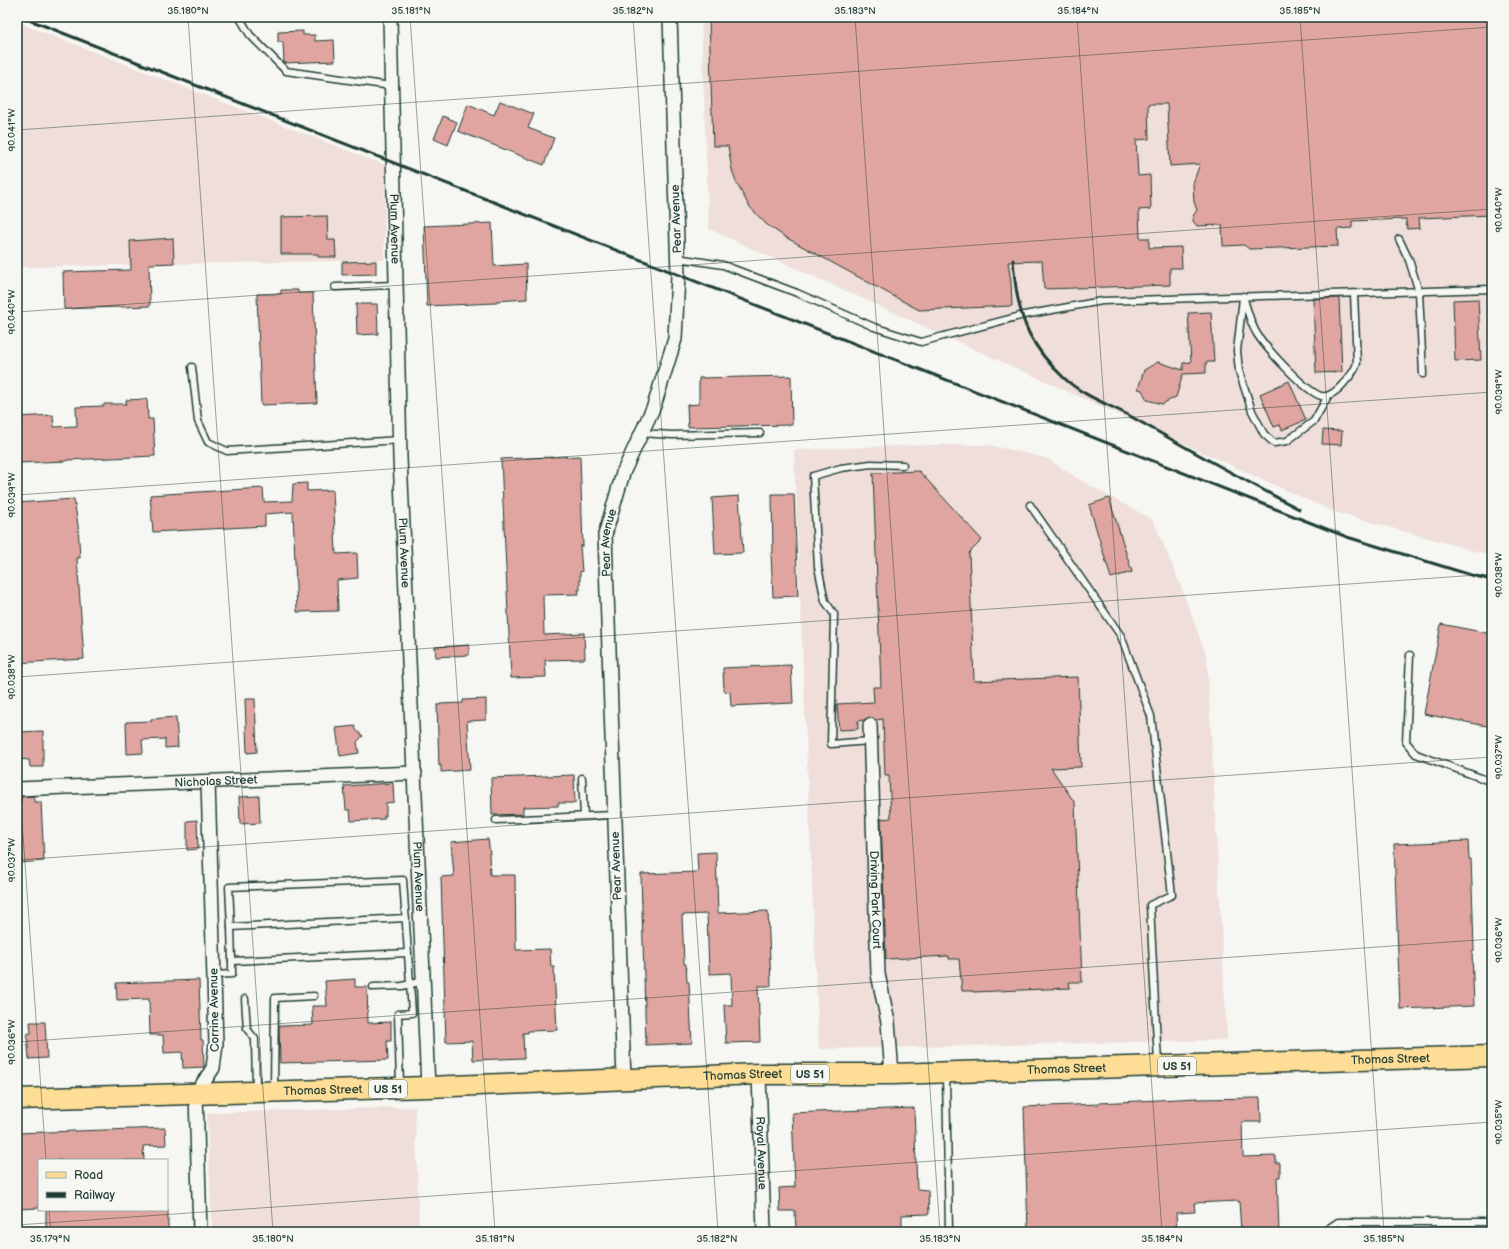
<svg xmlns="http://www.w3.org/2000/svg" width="1509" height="1249" viewBox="0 0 1509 1249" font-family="'Balsamiq Sans',sans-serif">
	<rect width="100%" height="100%" fill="#f6f6f2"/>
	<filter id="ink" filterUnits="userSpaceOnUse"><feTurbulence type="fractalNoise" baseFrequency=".025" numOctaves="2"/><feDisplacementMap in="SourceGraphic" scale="8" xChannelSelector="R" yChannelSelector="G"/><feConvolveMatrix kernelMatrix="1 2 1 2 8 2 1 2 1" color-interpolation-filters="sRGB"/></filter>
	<g filter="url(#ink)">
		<g fill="#efded9">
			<path d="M701 17H1492V556L1332 511 709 229Z"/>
			<path d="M17 22 385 165 384 260 17 267Z"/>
			<path d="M919 445H988L1046 458 1078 479 1153 520 1181 586 1207 658 1227 1040 819 1049 794 450Z"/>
			<path d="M415 1107 419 1232H212L207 1113Z"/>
		</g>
		<g fill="#e0a5a0" stroke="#1f3d34">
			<path d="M709 17H1492V215L1419 218 1420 228 1407 229 1406 219 1352 221V228L1337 229 1338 246 1249 249 1244 245 1223 246 1222 225 1197 226 1193 221V216L1197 210 1194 202 1193 183 1200 164 1170 166 1167 104H1148L1149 139 1136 140 1138 176 1150 175 1151 209 1139 210 1140 238H1149V248L1181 247 1182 268H1170V285L1044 289 1042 261 1008 262 1011 282 1012 306 919 310 785 237 766 224 749 206 737 184 732 170 728 146H713Z"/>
			<path d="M303 31V35H315V41L334 40 335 61 284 63 283 42H278V32Z"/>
			<path d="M500 101 534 114 528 128 554 138 544 165 458 131 468 104 494 115Z"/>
			<path d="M443 116 457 122 448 145 434 139Z"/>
			<path d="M327 216 328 240H335L336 257H318V254H281V217Z"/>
			<path d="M492 223 494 266 526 264 527 299 496 301V303L427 306 424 226Z"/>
			<path d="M173 238 174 263 149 264 150 306 64 309 63 272 131 270 130 241Z"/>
			<path d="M376 261V274L342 275V262Z"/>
			<path d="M281 290H298V293H313L317 403 261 405 257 294H281Z"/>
			<path d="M1339 298 1342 372 1316 373 1313 299Z"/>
			<path d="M1478 299 1481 360 1455 361 1453 300Z"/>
			<path d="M356 304H377L378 334 357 335Z"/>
			<path d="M1211 312 1214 362H1206V373L1183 374 1176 397 1162 404 1147 400 1142 390 1138 389 1144 370 1158 362 1183 370V363L1191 362 1188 313Z"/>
			<path d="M791 376 792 425 688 427 687 405 699 404V378Z"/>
			<path d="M1289 381 1306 420 1282 430 1280 425 1274 427 1260 394Z"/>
			<path d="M147 399 148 419H153L155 456 67 460V461L17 463V417L53 415 54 427 77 426 76 407 104 406V404H126V400Z"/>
			<path d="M1323 430 1342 431 1341 445 1322 444Z"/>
			<path d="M580 456 583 546H580L582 571 580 572V590H578L579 594 543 595 544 635 584 633 585 659 545 660 546 677 511 678 501 459Z"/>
			<path d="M919 471 982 540 969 553 974 681 1078 677 1081 767 1051 768 1075 803 1082 982H1069L1070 988 973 992V991H962L959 959H949V956L886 959 881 819 891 818 889 775H885L883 719 876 720 869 717 864 720 858 721V729L839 730 837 704 874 702 873 687H881L873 473Z"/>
			<path d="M307 483V491L333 490 336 554 357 553 358 578 337 580 338 611 297 612 293 512 265 514V526L153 532 150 495 263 488 264 502 292 501 293 484Z"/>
			<path d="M772 494H794L798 596 773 597 771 553H773Z"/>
			<path d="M739 496 743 553 715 554 712 498Z"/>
			<path d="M1109 498 1132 572 1111 578 1089 505Z"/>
			<path d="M74 499 78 525 80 558H77L84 659 17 663V503Z"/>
			<path d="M1441 624 1492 634V727L1424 714Z"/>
			<path d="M469 645V655L436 657 435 647Z"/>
			<path d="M791 665 793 703 731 706 730 692 724 691 723 668Z"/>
			<path d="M245 699H255L257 752 247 753Z"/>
			<path d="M486 699V720L467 721 470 770 441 772V765L439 766 437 705H440V704L463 703V700Z"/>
			<path d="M176 717 178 747 165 748V739L142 740 143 753 127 754 126 722 152 721 151 719Z"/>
			<path d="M355 726 356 730 363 736 357 742 359 753 340 756 336 728Z"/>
			<path d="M43 731V767H30L29 760 18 759V732Z"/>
			<path d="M574 775 575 803H558V806L523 807V814L492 815 491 778Z"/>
			<path d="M393 783 394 802 386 803V816H384V819L351 821 350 810H346L344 786Z"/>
			<path d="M34 796V802H41L44 861 18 863 17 802H21V797Z"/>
			<path d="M259 796 260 823 240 824 239 797Z"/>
			<path d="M197 820 198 849 187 850V821Z"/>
			<path d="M488 839 490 854H489L490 875H515L516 950 550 949 551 967H554L557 1030 528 1031V1033H523L524 1058 473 1060 472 1041 446 1042 441 877 454 876 451 842Z"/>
			<path d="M1468 841 1469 859H1471L1473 915 1474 951H1472L1474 1006 1400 1009 1394 844Z"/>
			<path d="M716 852 718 913 768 911 771 986H758L760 1042 726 1043 724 1005H732L731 973 710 974V971H709L707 914 682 915 684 964H686L687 982H689L692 1043 646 1045 641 874 698 872 697 853Z"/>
			<path d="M355 979V987H367L368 1023 391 1022V1041H387L388 1060 280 1063 279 1026 313 1025 312 1006H327L325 981Z"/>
			<path d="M199 980 201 1040H203L204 1067 183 1068 182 1052 164 1053 163 1035H150L149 999 117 1000 116 983Z"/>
			<path d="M30 1022H45L47 1058 29 1059 27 1034 31 1033Z"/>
			<path d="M1197 1098 1196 1099 1260 1098 1261 1122H1242L1243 1157 1276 1156V1163H1280V1177H1277L1279 1232H1241L1239 1201 1194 1203 1195 1212 1176 1213 1177 1232H1028L1024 1107 1099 1104V1103Z"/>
			<path d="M914 1108 917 1189 928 1190 929 1214 902 1215V1232H796L795 1211H780L779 1188 795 1187 792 1113Z"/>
			<path d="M165 1128 166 1145 143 1146 144 1160H39V1208L17 1209V1133Z"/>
			<rect x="46" y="1210" width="122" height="22"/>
		</g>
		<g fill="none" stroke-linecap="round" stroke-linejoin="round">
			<g stroke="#1f3d34" stroke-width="9">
				<g id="lane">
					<path d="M241 20 250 35 286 71 391 86"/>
					<path d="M1399 239 1409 260 1419 292 1423 374"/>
					<path d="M677 258 723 265 797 293 874 327 921 342 1024 315 1102 301 1492 289"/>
					<path d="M335 287 396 285"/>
					<path d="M1243 296C1247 308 1250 323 1257 334 1266 348 1305 391 1321 396 1329 398 1339 389 1344 383 1350 376 1355 371 1357 363L1354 294"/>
					<path d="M1243 298 1237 351 1239 371 1252 411 1264 434 1274 443 1287 441 1314 421 1328 396"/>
					<path d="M192 367 198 421 208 442 227 451 400 440"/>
					<path d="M641 433 672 435 760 433"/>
					<path d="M1030 505 1121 636 1151 716 1172 895 1150 905 1158 1063"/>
					<path d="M1410 655 1406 742 1416 754 1492 782"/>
					<path d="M870 741 831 744 834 614 825 601 818 567 813 476 841 468 871 464 903 465"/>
					<path d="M582 778 584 816"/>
					<path d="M496 820 614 815"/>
					<path d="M231 927 232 961 408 953"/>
					<path d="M214 975 232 974V961"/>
					<path d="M373 987 402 986 424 981"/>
					<path d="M245 999 247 1029 255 1039 256 1089"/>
					<path d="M946 1076 949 1232"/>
					<path d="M400 1085 398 1014 412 1013 403 880 229 887 231 927 406 918"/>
					<path d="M274 1088 275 998 314 996"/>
					<path d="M1323 1232 1338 1222H1492"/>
					<path d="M1491 1232 1492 1230"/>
				</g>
			</g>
			<g stroke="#1f3d34" stroke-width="16">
				<g id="street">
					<path id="s1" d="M390 17 400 458 428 1087"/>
					<path id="s2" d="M870 725 878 974 888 1022 892 1074"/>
					<path id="s3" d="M17 789 415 773"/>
					<path id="s4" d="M759 1074 764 1232"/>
					<path id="s5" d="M624 1080 605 535 623 473 654 406 675 339 678 275 670 17"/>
					<path d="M200 1232 196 1094 213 1068 216 1044 208 782"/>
				</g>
			</g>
			<g stroke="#1f3d34" stroke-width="23">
				<g id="primary">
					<path id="s6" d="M17 1099 428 1087 759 1074H892L1492 1056"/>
				</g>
			</g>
			<use href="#lane" stroke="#f6f6f2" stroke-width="6"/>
			<use href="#street" stroke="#f6f6f2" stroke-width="13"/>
			<use href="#primary" stroke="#fede96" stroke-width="20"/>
			<g stroke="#1f3d34" stroke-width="3">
				<path d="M22 17 1347 537 1471 575 1492 580"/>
				<path d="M1013 260C1015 285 1018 310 1029 333 1037 349 1051 366 1064 378 1083 396 1108 404 1130 416 1186 448 1242 479 1299 509"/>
			</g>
		</g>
	</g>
	<path fill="none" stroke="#1f3d34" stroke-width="1" stroke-opacity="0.45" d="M188 17 273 1232M410 17 495 1232M633 17 718 1232M855 17 940 1232M1077 17 1162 1232M1300 17 1384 1232M17 130 1492 27M17 312 1492 209M17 495 1492 392M17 677 1492 574M17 750 46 1160M17 860 1492 757M17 1042 1492 939M49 1210 51 1232M17 1225 1492 1122"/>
	<g text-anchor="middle" stroke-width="4" stroke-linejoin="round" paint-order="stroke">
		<g fill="#f6f6f2" stroke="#60746d" stroke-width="1">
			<rect x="1158" y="1057" width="38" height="18" rx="3"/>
			<rect x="791" y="1065" width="38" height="18" rx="3"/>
			<rect x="369" y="1080" width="38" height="18" rx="3"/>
		</g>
		<g font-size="11" font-weight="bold" fill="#1f3d34">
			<text x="1177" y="1070">US 51</text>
			<text x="810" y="1078">US 51</text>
			<text x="388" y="1093">US 51</text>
		</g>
		<g font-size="12" fill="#1f3d34" stroke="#f6f6f2">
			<text transform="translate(676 219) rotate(-92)" y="4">Pear Avenue</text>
			<text dy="4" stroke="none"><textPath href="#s1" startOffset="212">Plum Avenue</textPath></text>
			<text dy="4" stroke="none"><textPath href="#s5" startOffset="538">Pear Avenue</textPath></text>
			<text dy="4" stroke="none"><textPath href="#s1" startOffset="536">Plum Avenue</textPath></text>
			<text dy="4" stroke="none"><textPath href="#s3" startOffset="199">Nicholas Street</textPath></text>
			<text transform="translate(616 866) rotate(-92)" y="4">Pear Avenue</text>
			<text dy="4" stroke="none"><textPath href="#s1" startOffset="860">Plum Avenue</textPath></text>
			<text dy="4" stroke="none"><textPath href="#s2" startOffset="175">Driving Park Court</textPath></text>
			<text transform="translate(214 1010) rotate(-91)" y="4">Corrine Avenue</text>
			<text dy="4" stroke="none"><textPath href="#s6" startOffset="1374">Thomas Street</textPath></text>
			<text dy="4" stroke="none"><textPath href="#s6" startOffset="1050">Thomas Street</textPath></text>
			<text dy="4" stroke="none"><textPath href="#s6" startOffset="726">Thomas Street</textPath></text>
			<text dy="4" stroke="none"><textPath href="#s6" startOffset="306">Thomas Street</textPath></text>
			<text dy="4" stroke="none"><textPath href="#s4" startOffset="79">Royal Avenue</textPath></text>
		</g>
	</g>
	<rect width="1509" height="1249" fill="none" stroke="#f6f6f2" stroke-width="44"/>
	<rect x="38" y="1159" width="130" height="52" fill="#f6f6f2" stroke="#a0aca6"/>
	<rect x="46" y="1172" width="20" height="6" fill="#fede96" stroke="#a0aca6"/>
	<text x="74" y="1179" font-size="12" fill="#1f3d34">Road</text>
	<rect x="46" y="1192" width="20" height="6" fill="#1f3d34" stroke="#a0aca6"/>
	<text x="74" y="1199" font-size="12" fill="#1f3d34">Railway</text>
	<rect x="22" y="22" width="1465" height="1205" fill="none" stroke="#1f3d34" stroke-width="1.5"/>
	<g font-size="10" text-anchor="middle" fill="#1f3d34">
		<text x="188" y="14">35.180°N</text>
		<text x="411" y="14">35.181°N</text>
		<text x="633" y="14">35.182°N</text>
		<text x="855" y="14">35.183°N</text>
		<text x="1078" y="14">35.184°N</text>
		<text x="1300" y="14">35.185°N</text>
		<text transform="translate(11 130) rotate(-90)" y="4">90.041°W</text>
		<text transform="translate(1498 210) rotate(-90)" y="4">90.040°W</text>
		<text transform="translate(11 312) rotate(-90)" y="4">90.040°W</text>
		<text transform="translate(1498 392) rotate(-90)" y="4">90.039°W</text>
		<text transform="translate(11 495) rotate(-90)" y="4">90.039°W</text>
		<text transform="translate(1498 575) rotate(-90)" y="4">90.038°W</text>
		<text transform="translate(11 677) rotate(-90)" y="4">90.038°W</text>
		<text transform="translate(1498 757) rotate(-90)" y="4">90.037°W</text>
		<text transform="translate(11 860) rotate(-90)" y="4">90.037°W</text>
		<text transform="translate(1498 940) rotate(-90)" y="4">90.036°W</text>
		<text transform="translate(11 1042) rotate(-90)" y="4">90.036°W</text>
		<text transform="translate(1498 1122) rotate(-90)" y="4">90.035°W</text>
		<text x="50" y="1242">35.179°N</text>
		<text x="273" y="1242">35.180°N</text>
		<text x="495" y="1242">35.181°N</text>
		<text x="717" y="1242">35.182°N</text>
		<text x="940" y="1242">35.183°N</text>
		<text x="1162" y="1242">35.184°N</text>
		<text x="1384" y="1242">35.185°N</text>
	</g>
</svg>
